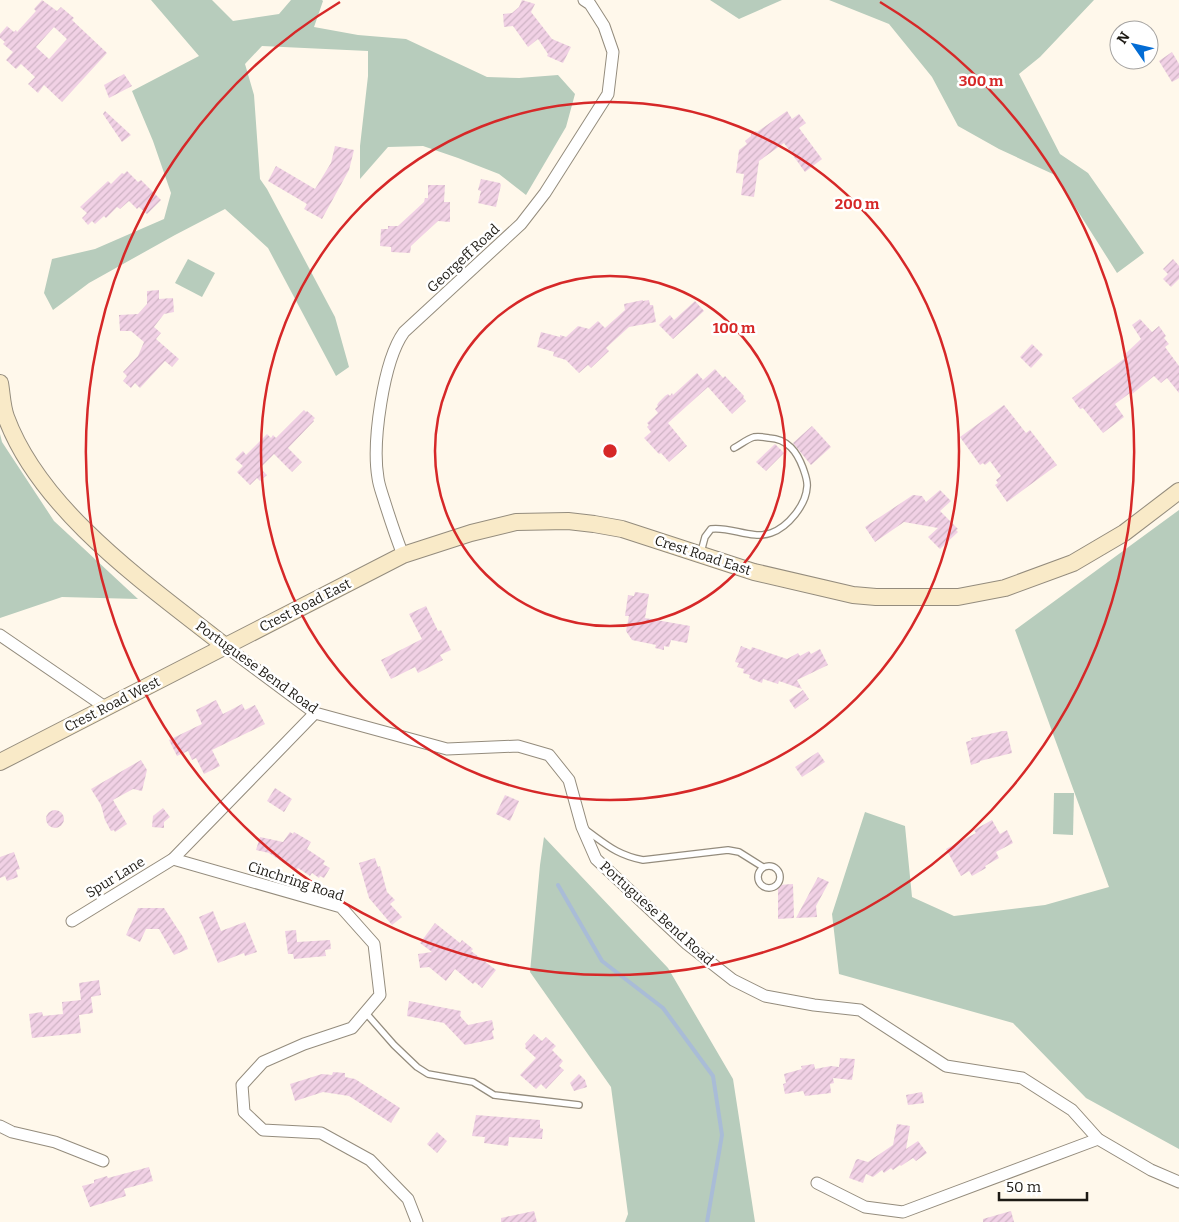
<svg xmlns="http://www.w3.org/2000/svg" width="1179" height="1222" viewBox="0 0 1179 1222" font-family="Bitter,serif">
	<defs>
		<pattern id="building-hatch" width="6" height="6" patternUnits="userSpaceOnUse" patternTransform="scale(1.25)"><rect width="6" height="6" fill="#f1d1e5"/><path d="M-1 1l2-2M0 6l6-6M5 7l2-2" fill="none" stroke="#ceb3c4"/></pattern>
	</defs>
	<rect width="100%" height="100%" fill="#fff8eb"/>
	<g fill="#b7ccbc">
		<path d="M151 0H212L233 21 279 14 291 0H322L323 1 314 27 358 35 406 39 487 77 519 78 558 75 575 94 566 127 526 195 499 174 458 158 423 146 388 147 360 179V146L368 76V51L262 46 245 64 254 95 260 179 267 189 335 317 349 367 336 376 268 248 225 209 175 235 89 283 53 310 44 293 52 259 95 249 164 219 171 193 153 141 132 91 199 56Z"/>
		<path d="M710 0H782L739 19Z"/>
		<path d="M829 0H1094L1040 57 1019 74 1060 154 1088 173 1144 253 1117 273 1055 175 999 149 958 126 932 77 889 24Z"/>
		<path d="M188 259 215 273 202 297 175 283Z"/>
		<path d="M0 434 2 442 54 521 138 599 62 597 0 618Z"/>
		<path d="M1179 510V1149L1086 1098 1013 1023 839 974 832 914 865 812 905 826 912 897 954 916 1045 905 1109 887 1015 630Z"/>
		<path d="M1054 793H1074L1073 835 1053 834Z"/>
		<path d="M544 837 668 968 733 1079 755 1222H625L628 1214 611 1087 530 972 540 865Z"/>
	</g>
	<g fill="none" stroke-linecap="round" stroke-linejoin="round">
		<path stroke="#a9bcd7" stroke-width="4" d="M558 885 602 961 663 1008 713 1076 722 1135 707 1222"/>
	</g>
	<g fill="url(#building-hatch)" fill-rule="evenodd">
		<path d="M42 0 57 11 61 7 74 18 72 20 107 53 62 102 44 85 38 93 28 84 35 77 21 64 16 69 6 60 13 52 3 44 5 42 0 38V34L7 26 14 32 16 30 17 32 36 11 34 9ZM54 27 67 39 49 59 36 47Z"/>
		<path d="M522 0 535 4 531 12 552 39 571 47 563 63 547 56 548 54 538 39 528 47 513 26 504 27 503 14 512 13 519 7Z"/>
		<path d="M1172 52 1179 64V78L1172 82 1159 61Z"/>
		<path d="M124 74 132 86 109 98 104 85Z"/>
		<path d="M105 111 131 135 122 142 103 114Z"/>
		<path d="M787 111 792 119 799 114 806 123 799 128 822 159 805 172 784 143 759 161 754 197 741 195 744 174 736 173 739 150 747 144 745 141 751 136V134L756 131 757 132Z"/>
		<path d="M335 146 354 150 349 170 322 219 304 209 307 204 268 181 276 166 315 189 331 163Z"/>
		<path d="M127 171 138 182 141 180 161 200 147 214 139 207 137 209 129 201 120 209 117 207 106 218 104 216 95 224 92 221 88 225 82 218 87 213 80 207 108 181 111 184 122 173 124 174Z"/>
		<path d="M481 179 500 183 501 185 496 207 478 203 481 191 478 190Z"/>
		<path d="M428 185H445L444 202H450V222L438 221 411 246 410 253 391 252V247L380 246 381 229H388V226H398L424 202 425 198H428Z"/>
		<path d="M1173 259 1179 266V279L1171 287 1163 279 1168 274 1163 269Z"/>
		<path d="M159 290V299L173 298 174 312 164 314 154 327 161 333 156 339 179 359 172 367 165 361 140 388 135 383 131 388 123 381 127 376 123 372 138 356 144 342 131 331H120L119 315 138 314 147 304V291Z"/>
		<path d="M643 300V301L649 300 650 305H653L656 322 629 327 606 348 609 351 591 368 588 365 579 373 566 360 553 356 554 352 537 347 541 332 560 337V335L566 337 578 326 589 329 598 321 605 328 625 310 624 304Z"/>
		<path d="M695 301 704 311 673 339 659 325 670 315 674 320Z"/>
		<path d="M1140 319 1152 332 1159 326 1166 336 1164 338 1169 344 1165 347 1179 366V393L1167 378 1161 383 1154 376 1131 395 1130 393 1115 404 1124 417 1103 433 1083 408 1080 409 1072 398 1125 358 1123 356 1141 339 1132 325Z"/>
		<path d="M1032 344 1043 355 1031 368 1020 357Z"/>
		<path d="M715 369 723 378 725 376 744 396 743 397 746 401 732 414 708 387 668 423 687 446 669 462 661 453 659 454 644 438 651 432 647 427 649 425 647 423 658 413 655 409 658 406 657 405 659 402 665 396 668 394 670 396 672 393 673 395 697 373 703 380Z"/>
		<path d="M1004 405 1026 433 1030 430 1057 465 1007 502 995 485 998 483 996 480 1001 476 990 461 985 465 983 463 980 465 960 437Z"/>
		<path d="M304 410 306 412 307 411 315 418 313 420 314 421 288 448 302 462 292 472 274 454 260 468 267 475 260 481 257 478 250 485 237 472 243 466 235 459 243 451 246 455 267 434 271 438 273 435 276 438Z"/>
		<path d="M812 426 831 447 811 465 793 443Z"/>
		<path d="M775 444 784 453 766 471 756 462Z"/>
		<path d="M940 490 951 501 940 511 958 529 956 530 958 532 940 549 928 537 938 528 904 522 875 542 865 527 913 495 922 496 926 502Z"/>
		<path d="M635 592 649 594 645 618 690 626 687 643 671 640 669 647 664 646V650L655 648 656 645 632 640 626 631 629 616H625L628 595 634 596Z"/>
		<path d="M426 606 438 631 441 630 451 650 440 655 443 660 418 673 415 667 391 679 381 660 422 639 409 614Z"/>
		<path d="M741 646 751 650 752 647 787 659 798 653 800 656 809 651 811 654 820 649 828 665 797 680 802 689 779 681 778 684 763 679 762 683 749 678 750 675 743 673 744 669 737 667 739 663 735 662Z"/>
		<path d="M803 690 809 699 795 709 789 700Z"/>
		<path d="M216 700 223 714 242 704 245 710 255 705 265 724 212 750 220 766 204 774 196 758 192 760 188 751 177 756 169 740 202 724 196 710Z"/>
		<path d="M1003 731H1007L1012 753 980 761V762L971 765 966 742 972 740 971 738Z"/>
		<path d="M818 752 825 762 802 777 795 767Z"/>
		<path d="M141 760 147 770 142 791 133 789 113 800 127 824 115 832 114 830 111 831 105 820 101 805 91 789Z"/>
		<path d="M275 788 292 799 284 812 267 801Z"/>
		<path d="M505 795 519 801 510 821 496 814Z"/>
		<path d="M163 808 170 817 164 822V828L152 827 153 816Z"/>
		<circle cx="55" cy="819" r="9"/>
		<path d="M992 820 1000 834 1007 830 1013 843 996 852 999 858 985 866 986 868 972 876 969 871 961 876 946 849 976 833 974 830Z"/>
		<path d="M290 832 293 834 294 832 311 842 307 849 325 861 323 864 330 868 324 878 320 876 319 878 312 873 310 876 298 868 296 871 269 853 256 850 260 837 283 842Z"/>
		<path d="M14 852 20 869 16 870 18 877 7 881 5 876 0 878V857Z"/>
		<path d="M375 858 378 867 380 866 387 892 395 900 390 904 402 917 392 925 369 898 359 863Z"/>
		<path d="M818 877 829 882 816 906 817 917 796 918Z"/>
		<path d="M793 884 794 918 778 919V885Z"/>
		<path d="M138 908H164L183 937 188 949 174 955 159 929H146L140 942 126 935Z"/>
		<path d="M213 911 221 931 245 922 257 952 245 956 244 953 218 963 199 917Z"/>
		<path d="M435 923 460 943 462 940 473 949 471 951 496 970 482 988 475 982 473 984 455 969 446 981 429 967 420 968 418 954 432 952 420 943Z"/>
		<path d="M296 930 297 942 330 940 331 949 325 950 326 956 294 959 293 954H288L285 931Z"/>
		<path d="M99 980 101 995 91 997 93 1013 79 1015 81 1033 32 1038 29 1014 42 1012 43 1016 63 1014 62 1002 81 1000 79 983Z"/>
		<path d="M409 1001 461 1011 460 1016 468 1025 492 1020 494 1030 492 1031 494 1039 465 1045 444 1023 407 1016Z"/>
		<path d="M534 1034 542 1041 546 1037 556 1046 552 1050 563 1061 559 1066 564 1070 546 1089 541 1084 536 1089 520 1075 536 1058 525 1048 526 1046 525 1044Z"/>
		<path d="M840 1058 855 1059 852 1080 833 1078 834 1083 830 1084 831 1093 805 1096 803 1091 785 1094 783 1084 786 1083 784 1074 802 1069 801 1066 814 1064 815 1069 831 1066 839 1067Z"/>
		<path d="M333 1072 345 1073V1077L355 1079 400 1108 391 1123 349 1096 323 1092 295 1101 290 1084 322 1074 332 1075Z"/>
		<path d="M579 1074 585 1080 587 1087 574 1091 570 1083Z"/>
		<path d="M922 1092 924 1103 908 1105 906 1095Z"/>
		<path d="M476 1115 540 1120V1128L543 1129 542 1139 509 1137 508 1146 484 1143 485 1137 472 1136Z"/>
		<path d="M897 1124 910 1126 906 1149 918 1141 927 1153 916 1161 913 1158 901 1166 900 1165 893 1170 891 1168 884 1173 882 1170 873 1177 866 1174 863 1183 849 1178 856 1160 858 1159 868 1162 893 1145Z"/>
		<path d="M437 1132 447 1141 437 1153 427 1144Z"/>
		<path d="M149 1167 153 1181 124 1189 126 1196 90 1207 82 1186 94 1183V1180L107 1176 108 1178Z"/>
		<path d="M534 1211 537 1222H501V1218Z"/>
		<path d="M1011 1211 1014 1222H983V1219Z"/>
	</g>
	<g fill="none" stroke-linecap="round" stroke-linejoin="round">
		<g stroke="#948c7d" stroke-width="8">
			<g id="lane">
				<path d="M701 552 705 537 711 529C730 526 752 540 771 533 788 527 806 505 807 487 808 481 805 474 803 468 797 452 788 439 769 438 764 437 759 436 754 437 747 439 740 445 734 448"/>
				<path d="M586 830C607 845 617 855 643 860L728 850 739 852 763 867"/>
				<circle cx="769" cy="877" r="11"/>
				<path d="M365 1012 394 1045 417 1067 428 1074 473 1082 494 1095 579 1105"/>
			</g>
		</g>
		<g stroke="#948c7d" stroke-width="13">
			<g id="street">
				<path d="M403 555C396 537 390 519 384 500 382 493 379 486 378 478 372 443 383 361 404 332L521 224 545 193 608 94 613 52 604 26 590 4 584 0"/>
				<path d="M0 635 105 707"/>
				<path d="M225 646 315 713 447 749 518 746 549 755 569 780 582 827 596 859 687 944 733 980 765 996 814 1005 860 1010 946 1066 1022 1078 1072 1110 1098 1139 1151 1170 1179 1182"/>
				<path d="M173 859 341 907 374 944 380 995 352 1028 304 1044 263 1062 242 1085 244 1112 263 1130 321 1133 370 1160 408 1199 417 1222"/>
				<path d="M72 921 173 859 315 713"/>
				<path d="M0 1126 12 1132 55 1142 103 1161"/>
				<path d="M817 1183 865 1207 903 1212 1098 1139"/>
			</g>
		</g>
		<g stroke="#948c7d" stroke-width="18">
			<g id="secondary">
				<path d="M0 383C2 394 2 406 6 417 41 512 148 585 225 646"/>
				<path d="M0 762 403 555 471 533 516 522 568 521 594 524 622 529 754 572 853 595 876 597H958L1005 588 1073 563 1124 533 1179 491"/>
			</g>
		</g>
		<use href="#lane" stroke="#fff" stroke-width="5.5"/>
		<use href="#street" stroke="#fff" stroke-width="11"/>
		<use href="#secondary" stroke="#f9eac8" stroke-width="16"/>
	</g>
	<g fill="none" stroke="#d62828" stroke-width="2.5">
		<circle cx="610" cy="451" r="175"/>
		<circle cx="610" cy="451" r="349"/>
		<path d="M880 2A524 524 0 1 1 340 2"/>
	</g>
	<g text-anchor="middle" stroke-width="5" stroke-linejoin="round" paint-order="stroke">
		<g font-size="14" fill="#1d1a14" stroke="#fff">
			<text transform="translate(463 258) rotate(-43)" y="5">Georgeff Road</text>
			<text transform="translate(703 555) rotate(18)" y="5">Crest Road East</text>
			<text transform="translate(305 605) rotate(-27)" y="5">Crest Road East</text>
			<text transform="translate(257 667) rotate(36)" y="5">Portuguese Bend Road</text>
			<text transform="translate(112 704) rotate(-27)" y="5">Crest Road West</text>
			<text transform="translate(115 877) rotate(-31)" y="5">Spur Lane</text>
			<text transform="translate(296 881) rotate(18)" y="5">Cinchring Road</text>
			<text transform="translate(657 913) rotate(42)" y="5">Portuguese Bend Road</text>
		</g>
	</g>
	<circle cx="610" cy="451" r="8" fill="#d62828" stroke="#fff" stroke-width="2.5"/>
	<g font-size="15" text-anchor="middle" font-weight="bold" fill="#d62828" stroke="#fff" stroke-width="5" stroke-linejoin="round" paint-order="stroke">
		<text x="981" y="86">300 m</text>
		<text x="857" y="209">200 m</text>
		<text x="734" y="333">100 m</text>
	</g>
	<g transform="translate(1134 45) rotate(304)"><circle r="24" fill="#ffffff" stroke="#a5a3a1"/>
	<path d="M0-4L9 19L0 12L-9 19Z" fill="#036cd4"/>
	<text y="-8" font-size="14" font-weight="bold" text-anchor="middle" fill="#1d1a14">N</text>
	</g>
	<path d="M999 1192v8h88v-8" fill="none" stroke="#1d1a14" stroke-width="2.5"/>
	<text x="1006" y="1192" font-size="15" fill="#1d1a14" stroke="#ffffff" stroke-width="4" paint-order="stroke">50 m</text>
</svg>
